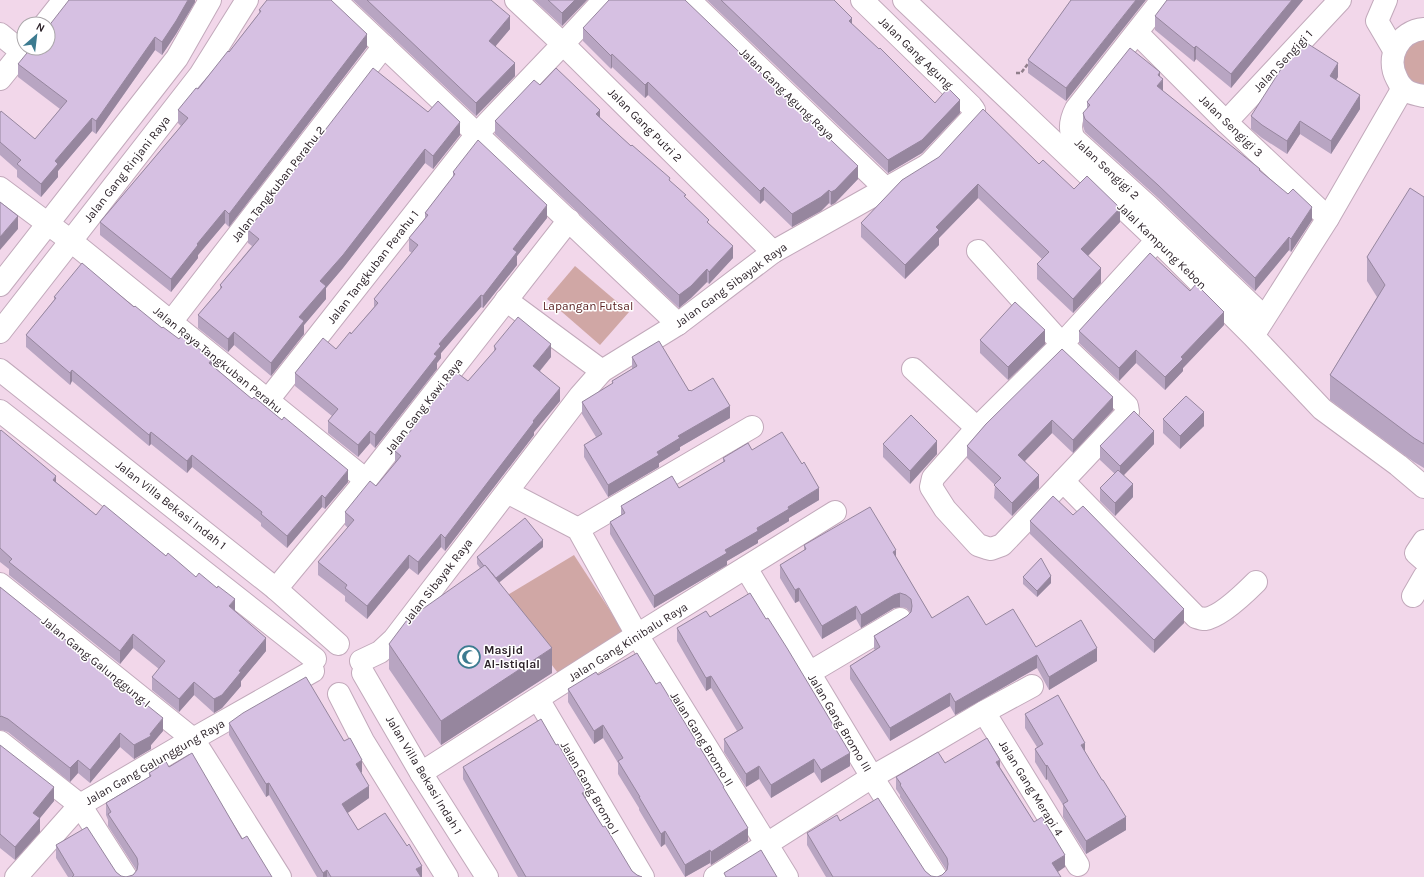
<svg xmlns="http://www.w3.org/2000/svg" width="1424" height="877" viewBox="0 0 1424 877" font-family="Karla,sans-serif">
	<rect width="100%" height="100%" fill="#f2d7ea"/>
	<g fill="#d0a7a5">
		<path d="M1424 29V96L1409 92 1393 53Z"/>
		<path d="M575 266 629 312 600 345 547 299Z"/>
		<path d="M574 555 626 635 558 673 501 599Z"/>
	</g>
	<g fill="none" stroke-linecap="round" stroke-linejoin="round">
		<g stroke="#c2a9bb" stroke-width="24">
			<g id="minor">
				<path d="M335 0 678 324"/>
				<path d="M516 0 563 44 773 252"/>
				<path d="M689 0 885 188"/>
				<path d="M904 0 1157 240 1253 336 1322 409 1398 465 1424 487"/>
				<path d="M1162 0 1076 109C1071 119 1068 130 1075 140L1149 207 1264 317"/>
				<path d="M1386 0 1377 21 1394 50"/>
				<path d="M45 24 64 0"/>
				<path d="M1424 29C1399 31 1385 57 1397 79 1399 84 1404 90 1409 92 1413 94 1419 95 1424 96"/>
				<path d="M1137 33 1226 122 1328 218"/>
				<path d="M0 34 22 52"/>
				<path d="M0 79 25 48"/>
				<path d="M1226 122 1340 0"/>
				<path d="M0 188 71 241 366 480"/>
				<path d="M1157 240 1062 344 977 428 933 478 931 487 945 509 978 545 987 548 991 549 1002 545 1063 481 1196 617C1199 618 1202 619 1205 619 1220 617 1245 593 1256 582"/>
				<path d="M978 251 1062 344 1127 406 1128 412 1063 481"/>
				<path d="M0 285 177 58 210 0"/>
				<path d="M506 300 602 371"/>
				<path d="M171 322 384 46"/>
				<path d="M1258 328 1328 218 1403 88"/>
				<path d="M0 332 200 75 247 0"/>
				<path d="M913 369 977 428"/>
				<path d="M0 370 276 589 338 644"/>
				<path d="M268 400 477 134 563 44 604 0"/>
				<path d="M0 411 315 659"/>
				<path d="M507 492 578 529 637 635 787 877"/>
				<path d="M578 529 752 427"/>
				<path d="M1424 541 1416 553 1424 560"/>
				<path d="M746 568 872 777 936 877"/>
				<path d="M0 584 193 739 280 877"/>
				<path d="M276 589 366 480 569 220"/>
				<path d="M1413 596 1424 577"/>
				<path d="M361 661 380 652 394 639 580 396 602 371 678 324 773 252 926 166 931 162 972 118 974 110 971 106 862 0"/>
				<path d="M363 673 421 773 487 877"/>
				<path d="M809 673 900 619"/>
				<path d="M339 694 363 741 447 877"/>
				<path d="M538 699 643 877"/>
				<path d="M984 712 1078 865"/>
				<path d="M0 742 80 805 126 877"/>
				<path d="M421 773 637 635 835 512"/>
				<path d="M16 877 80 805 193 739 313 671"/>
				<path d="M715 877 872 777 923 748 984 712 1032 686"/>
			</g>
		</g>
		<path stroke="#907e8b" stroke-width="2.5" stroke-dasharray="4 2" stroke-linecap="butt" d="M1016 73H1021L1030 61"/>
		<use href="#minor" stroke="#fff" stroke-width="22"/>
	</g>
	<g fill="#b8a5c2">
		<path d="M195 0V2L176 34 162 55 155 50 96 134 92 131 58 171V177L41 197 17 177V170L0 155V113L35 139 60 109 18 77V64Z"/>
		<path d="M353 0H491L510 29 495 46 515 76 476 116Z"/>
		<path d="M534 0H587L562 26Z"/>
		<path d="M707 0H834L852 24 935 103 960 113 922 153 888 173Z"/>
		<path d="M1071 0 1066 101 1028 73V60Z"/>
		<path d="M1303 0 1231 88 1196 59 1194 62 1155 30V16Z"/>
		<path d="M259 10 367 47 229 227 225 223 198 255V258L171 292 100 235V222L181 126 178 123V110L229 52 259 13Z"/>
		<path d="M583 28 858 179 835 203 831 205 829 203 821 211 792 227 764 200 760 204 648 95 645 98 612 67 611 69 583 41Z"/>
		<path d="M1160 76 1163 91 1260 171 1312 220 1291 252 1289 250 1255 291 1158 198 1085 132 1083 126V113L1087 109V102Z"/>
		<path d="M1338 77 1336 80 1360 109 1331 154 1300 134 1287 154 1262 138 1251 129V116Z"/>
		<path d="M540 85 600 118 631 146 670 181 709 224 733 258 709 284 707 282 691 298 679 308 495 134V121Z"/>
		<path d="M428 112 460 135 433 169 425 163 343 268 326 288V299L304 325V334L271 376 234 345 228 352 198 328V315L220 289V285L252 246 248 243V230Z"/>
		<path d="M1039 164 1120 222 1088 256 1101 283 1073 313 1037 279V264L1042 259 978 198 939 238V245L905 279 861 237V223L902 180Z"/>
		<path d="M453 172 547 218 517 256V265L483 308 481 307 441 353V358L437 363V369L375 448 370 443 358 457 328 433V421L332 416 295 386V373L336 349 351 334 374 307V299L412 253 409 251V238L425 219V213L453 177Z"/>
		<path d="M1424 197V468L1414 462 1330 400V375L1377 297 1367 281V257Z"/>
		<path d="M54 297 134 307 162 328 179 339 212 365 348 482 325 509 322 507 287 548 261 526V523L192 467 187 473 151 444 149 446 72 381 70 385 26 347V335L54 300Z"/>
		<path d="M1224 325 1183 368V371L1165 390 1136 363 1119 381 1079 343V331Z"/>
		<path d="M980 340 1045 344 1008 380 980 353Z"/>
		<path d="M494 346 551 357 540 371 560 401 534 432V435L445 551 441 547 418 575 409 568 367 619 345 601V596L318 575V562L348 528 345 525V512L376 486 395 463V451L468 381 494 352Z"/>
		<path d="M632 357 691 391 730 418 680 447V450L659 463V467L608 497 584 457V445L596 437 582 414V402L612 384V381L632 369Z"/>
		<path d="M1113 410 1073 453 1052 433 1025 461 1039 488 1012 516 994 498 995 485 967 458V446L986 424Z"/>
		<path d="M1163 419 1204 426 1180 449 1163 433Z"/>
		<path d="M0 431 56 482 96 515 235 611 266 651 241 681V686L222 708 214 713 194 695 179 712 152 690V677L159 669 133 648 120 664 9 575V569L0 562Z"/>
		<path d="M883 444 937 454 910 484 883 457Z"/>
		<path d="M1154 444 1124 475 1133 497 1115 516 1100 501V488L1115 474 1100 460V446Z"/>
		<path d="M752 450 819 500 789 518V521L758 540V543L727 561V565L654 608 610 534V522L621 515V506L679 488 723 462V458Z"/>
		<path d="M1073 515 1184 623 1154 653 1030 534V521Z"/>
		<path d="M804 545 896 557 932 618 986 625 1036 647 1097 661 1049 690 1037 668 955 715 950 706 890 741 850 679V666L875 650 874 649V636L907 616 910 612 906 608 900 607 894 608 861 628 856 619 822 639 799 601 795 603 780 578V565L804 551Z"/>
		<path d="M543 547 499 582 552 673 441 745 389 669V644L480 568 477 564V557Z"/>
		<path d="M1023 577 1051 583 1037 597 1023 584Z"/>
		<path d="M0 587 163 731 151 745V749L134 759 120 747 90 783 78 773 70 782 8 732 1 730H0Z"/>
		<path d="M710 617 850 766 821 783 814 772 771 798 759 779 746 787 724 752V739L737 731 711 688 706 691 677 641V628Z"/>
		<path d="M598 675 656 684 724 789 748 841 711 865 710 863 685 877 665 844 661 847 639 810V808L618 774V763L603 738 594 744 568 702V689Z"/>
		<path d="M1025 714 1085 752 1126 830 1086 854 1063 817V805L1047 779 1046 780 1035 762V749L1037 747 1025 728Z"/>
		<path d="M229 723 362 772 361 773 369 798 347 813 358 830 422 877H317L269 795 266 797 229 735Z"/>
		<path d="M0 745 54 801 40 818V832L15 860 0 848Z"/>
		<path d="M155 763 169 767 242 839 272 877 133 875 137 871 108 826V820L106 815V803L149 777V773L155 770Z"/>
		<path d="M945 763 1000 767 1034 822 1065 867 942 875 947 871 900 797V795L896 789V777Z"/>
		<path d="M463 767 586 799 603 827 632 871 637 875 642 877H518L463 779Z"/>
		<path d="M840 821 925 871 931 876 937 877H826L807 845V833Z"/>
		<path d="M56 845 116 872 121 876 126 877H68L56 858Z"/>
	</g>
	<g fill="#96869e">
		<path d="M188 0H195V2L176 34 162 55V42Z"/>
		<path d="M575 0H587L562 26V13Z"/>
		<path d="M1136 0H1146L1066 101V88Z"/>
		<path d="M1292 0H1303L1231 88V74Z"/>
		<path d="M510 16V29L489 54V41Z"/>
		<path d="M852 18V31L849 21Z"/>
		<path d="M367 34V47L229 227V214Z"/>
		<path d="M155 37V50L96 134V121Z"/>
		<path d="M1196 46V59L1194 62V48Z"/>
		<path d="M612 54V67L611 69V56Z"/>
		<path d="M515 63V76L476 116V103Z"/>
		<path d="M1338 63V77L1330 90V76Z"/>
		<path d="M1160 72V83L1163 79V92L1157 99 1158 75Z"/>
		<path d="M648 82V95L645 98V85Z"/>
		<path d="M1360 95V109L1331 154V141Z"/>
		<path d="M960 100V113L922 153 888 173V160Z"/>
		<path d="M600 110V122L596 114Z"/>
		<path d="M92 118V131L58 171V177L41 197V184L55 161Z"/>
		<path d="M1300 121V134L1287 154V141Z"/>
		<path d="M460 122V135L433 169V156Z"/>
		<path d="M425 149V163L343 268 326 288V299L304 325V334L271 376V363L320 281Z"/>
		<path d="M858 166V179L835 203 831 205V192Z"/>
		<path d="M978 184V198L939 238V245L905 279V265L936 227Z"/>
		<path d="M764 187V200L760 204V191Z"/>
		<path d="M829 190V203L821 211 792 227V214Z"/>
		<path d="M547 205V218L517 256V265L483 308V296L513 249Z"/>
		<path d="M1312 207V220L1291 252V239Z"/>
		<path d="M1120 208V222L1081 263V249Z"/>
		<path d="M225 210V223L198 255V258L171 292V279L197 244Z"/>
		<path d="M18 216V229L0 250V237Z"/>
		<path d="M1289 237V250L1255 291V278Z"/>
		<path d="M733 246V258L709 284V272Z"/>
		<path d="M1101 268V283L1073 313V299Z"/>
		<path d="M707 269V282L691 298 679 308V295Z"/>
		<path d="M481 295V307L441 353V358L437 363V369L375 448V435L434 354 439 344Z"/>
		<path d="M1224 312V325L1183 368V371L1165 390V377L1181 357Z"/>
		<path d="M1045 330V344L1008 380V367Z"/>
		<path d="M234 332V345L228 352V339Z"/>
		<path d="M551 344V357L533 379V366Z"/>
		<path d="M1136 350V363L1119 381V368Z"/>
		<path d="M212 359V371L209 363Z"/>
		<path d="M72 370V381L70 385V373Z"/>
		<path d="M560 388V401L534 432V435L445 551V538L533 421Z"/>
		<path d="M1113 397V410L1073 453V440Z"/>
		<path d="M730 406V418L680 447V450L659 463V467L608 497V485L657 452 678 436Z"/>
		<path d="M1204 412V426L1180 449V436Z"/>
		<path d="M1052 420V433L1018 468V455Z"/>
		<path d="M370 431V443L358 457V445Z"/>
		<path d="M1154 431V444L1120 479V466Z"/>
		<path d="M151 432V444L149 446V435Z"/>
		<path d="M937 441V454L910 484V471Z"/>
		<path d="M192 455V467L187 473V461Z"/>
		<path d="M348 470V482L325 509V498Z"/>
		<path d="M1039 475V488L1012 516V503Z"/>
		<path d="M56 476V490L53 480Z"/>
		<path d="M1133 484V497L1115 516V503Z"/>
		<path d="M819 488V500L789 518V521L758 540V543L727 561V565L654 608V596L725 550 788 507Z"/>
		<path d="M322 495V507L287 548V536Z"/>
		<path d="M441 534V547L418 575V562Z"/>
		<path d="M543 540V547L495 586V579Z"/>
		<path d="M896 550V563L893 552Z"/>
		<path d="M409 555V568L367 619V606Z"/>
		<path d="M1051 576V583L1037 597V591Z"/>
		<path d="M799 588V601L795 603V590Z"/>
		<path d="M900 593V607L894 608 861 628V615L894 595Z"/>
		<path d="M235 599V612L229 606Z"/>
		<path d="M856 606V619L822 639V626Z"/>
		<path d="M1184 609V623L1154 653V640Z"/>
		<path d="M133 634V648L120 664V651Z"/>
		<path d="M266 638V651L241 681V686L222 708 214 713V699Z"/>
		<path d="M552 648V673L441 745V721Z"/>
		<path d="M1097 648V661L1049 690V677Z"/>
		<path d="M1037 655V668L955 715V702Z"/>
		<path d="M711 676V688L706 691V678Z"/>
		<path d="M194 682V695L179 712V699Z"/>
		<path d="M950 693V706L890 741V728Z"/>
		<path d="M163 718V731L151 745V749L134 759V745L150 734Z"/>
		<path d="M603 725V738L594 744V731Z"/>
		<path d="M120 733V747L90 783V770Z"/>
		<path d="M1085 743V756L1081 745Z"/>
		<path d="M850 753V766L821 783V770Z"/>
		<path d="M814 759V772L771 798V785Z"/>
		<path d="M78 760V773L70 782V768Z"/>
		<path d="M362 760V772L356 776V764Z"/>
		<path d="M1000 760V772L996 762Z"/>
		<path d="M1047 765V779L1046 780V766Z"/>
		<path d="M759 766V779L746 787V774Z"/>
		<path d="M269 783V795L266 797V784Z"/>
		<path d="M369 786V798L342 817V804Z"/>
		<path d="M54 787V801L40 818V832L15 860V847L33 813Z"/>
		<path d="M586 792V804L582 793Z"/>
		<path d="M1126 817V830L1086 854V841Z"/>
		<path d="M748 828V841L711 865V852Z"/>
		<path d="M665 831V844L661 847V834Z"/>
		<path d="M710 850V863L685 877V865Z"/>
		<path d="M1065 855V867L1052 876V863Z"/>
		<path d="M422 866V877H416V869Z"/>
		<path d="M327 870V877H323V873Z"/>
	</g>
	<g fill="#d6c0e2" stroke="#96869e">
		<path d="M69 0H188L176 21 162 42 155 37 96 121 92 118 55 161 58 164 41 184 17 164 21 160 0 142V113L1 111 35 139 67 101 18 64 31 48H48V27Z"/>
		<path d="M267 0H331L367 34 229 214 225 210 197 244 198 245 171 279 100 222 188 118 178 110 196 88 198 89 228 51 229 52 261 11 259 10Z"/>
		<path d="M367 0H491L510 16 489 41 515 63 476 103Z"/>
		<path d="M548 0H575L562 13Z"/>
		<path d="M609 0H685L858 166 835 190 831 192 829 190 821 197 792 214 764 187 760 191 648 82 645 85 612 54 611 56 583 28Z"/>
		<path d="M721 0H834L852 18 849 21 879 49 880 48 935 103 948 88 960 100 922 140 888 160Z"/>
		<path d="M1071 0H1136L1066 88 1028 60Z"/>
		<path d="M1167 0H1292L1231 74 1196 46 1194 48 1155 16Z"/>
		<path d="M1305 42 1338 63 1330 76 1360 95 1331 141 1300 121 1287 141 1262 125 1251 116 1283 66Z"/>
		<path d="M1130 48 1160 72 1158 75 1163 79 1157 86 1260 169 1259 170 1288 194 1293 189 1312 207 1291 239 1289 237 1255 278 1158 185 1085 119 1083 113 1090 105 1087 102Z"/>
		<path d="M373 68 428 112 438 101 460 122 433 156 425 149 343 255 320 281 326 286 299 317 304 321 271 363 234 332 228 339 198 315 222 287 220 285 259 239 248 230Z"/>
		<path d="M556 68 600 110 596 114 631 146 632 145 670 178 669 180 686 195 684 196 709 220 707 222 733 246 709 272 707 269 691 286 679 295 495 121 534 80 540 85Z"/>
		<path d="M983 109 1039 164 1043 160 1074 189 1087 176 1120 208 1081 249 1101 268 1073 299 1037 264 1049 252 978 184 936 227 939 230 905 265 861 223 902 180 939 157Z"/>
		<path d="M478 140 547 205 513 249 517 252 483 296 481 295 439 344 441 346 434 354 437 356 375 435 370 431 358 445 328 421 338 409 295 373 323 338 336 349 350 332 351 334 378 303 374 299 418 245 409 238 428 215 425 213 455 174 453 172Z"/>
		<path d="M1410 188 1424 197V444L1414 438 1330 375 1385 285 1367 257Z"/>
		<path d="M0 202 18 216 0 237Z"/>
		<path d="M1150 253 1190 291 1196 284 1224 312 1181 357 1183 359 1165 377 1136 350 1119 368 1079 331Z"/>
		<path d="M82 263 134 307 135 306 162 328 163 327 179 339 182 335 212 359 209 363 252 399 254 397 282 420 284 417 348 470 325 498 322 495 287 536 261 514 262 512 192 455 187 461 151 432 149 435 72 370 70 373 26 335 56 298 54 297Z"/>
		<path d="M1015 302 1045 330 1008 367 980 340Z"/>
		<path d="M518 317 551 344 533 366 560 388 533 421 534 422 445 538 441 534 418 562 409 555 367 606 345 588 347 585 318 562 354 520 345 512 370 481 376 486 401 456 395 451 456 372 468 381 496 349 494 346Z"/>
		<path d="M659 341 689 391 690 390 691 391 713 378 730 406 678 436 680 438 657 452 659 455 608 485 584 445 602 434 582 402 613 383 612 381 637 366 632 357Z"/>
		<path d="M1062 349 1113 397 1073 440 1052 420 1018 455 1039 475 1012 503 994 485 1001 478 967 446 986 424Z"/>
		<path d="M1186 396 1204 412 1180 436 1163 419Z"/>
		<path d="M1134 411 1154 431 1120 466 1100 446Z"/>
		<path d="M911 415 937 441 910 471 883 444Z"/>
		<path d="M1 430 56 476 53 480 96 515 104 505 166 556 168 553 196 577 199 573 217 588 218 586 235 599 229 606 266 638 239 671 241 672 222 695 214 699 194 682 179 699 152 677 165 661 133 634 120 651 9 562 12 559 0 548V431Z"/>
		<path d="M782 432 802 464 804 462 819 488 788 507 789 509 757 528 758 531 725 550 727 553 654 596 610 522 625 513 621 506 672 476 679 488 725 461 723 458 748 443 752 450Z"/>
		<path d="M1118 470 1133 484 1115 503 1100 488Z"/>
		<path d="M1053 496 1073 515 1083 506 1184 609 1154 640 1030 521Z"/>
		<path d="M870 507 896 550 893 552 932 618 968 596 986 625 1013 609 1036 647 1081 620 1097 648 1049 677 1037 655 955 702 950 693 890 728 850 666 880 647 874 636 907 616 911 612 912 606 911 599 906 595 900 593 894 595 861 615 856 606 822 626 799 588 795 590 780 565 806 549 804 545Z"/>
		<path d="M525 518 543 540 496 578 485 565 484 566 477 557Z"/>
		<path d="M1041 558 1051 576 1037 591 1023 577Z"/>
		<path d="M485 565 552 648 441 721 389 644 407 620Z"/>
		<path d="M0 587 163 718 150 734 151 736 134 745 120 733 90 770 78 760 70 768 8 719 1 716 0 717Z"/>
		<path d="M750 593 766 619 768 618 787 648 850 753 821 770 814 759 771 785 759 766 746 774 724 739 743 728 711 676 706 678 677 628 706 611 710 617Z"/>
		<path d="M637 653 656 684 660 682 724 787H723L748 828 711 852 710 850 685 865 665 831 661 834 639 797H640L618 761 623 758 603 725 594 731 568 689 596 672 598 675Z"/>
		<path d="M306 677 344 741 350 738 362 760 356 764 369 786 342 804 358 830 385 813 407 846 409 844 422 866 416 869 421 877H331L327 870 323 873 269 783 266 784 229 723 243 713Z"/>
		<path d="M1058 695 1085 743 1081 745 1102 780H1103L1126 817 1086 841 1063 804 1068 801 1047 765 1046 766 1035 749 1043 744 1025 714Z"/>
		<path d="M541 719 556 745 558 744 586 792 582 793 603 827 605 826 632 871 637 875 642 877H526L463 767Z"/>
		<path d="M987 738 1000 760 996 762 1034 822 1042 817 1065 855 1052 863 1061 877H937L942 875 947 870 948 864 947 858 900 785 901 784 896 777 938 752 945 763Z"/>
		<path d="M0 745 54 787 33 813 40 818 15 847 0 834Z"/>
		<path d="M192 753 242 839 247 836 272 877H126L133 875 137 870 138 864 137 858 108 814 111 812 106 803 151 776 149 773 159 767 155 763 164 758 169 767Z"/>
		<path d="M878 798 925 871 931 876 937 877H833L807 833 837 815 840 821Z"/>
		<path d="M87 827 116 872 121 876 126 877H72L74 875 56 845Z"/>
		<path d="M761 850 777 877H726L724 873Z"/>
	</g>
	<defs>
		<g id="mosque-ring" transform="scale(1.15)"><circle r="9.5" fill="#fff" stroke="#3c7b90" stroke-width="1.5"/><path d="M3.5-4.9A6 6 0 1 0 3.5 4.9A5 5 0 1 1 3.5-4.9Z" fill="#3c7b90"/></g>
	</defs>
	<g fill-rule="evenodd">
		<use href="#mosque-ring" x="469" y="657"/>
	</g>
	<g text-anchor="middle" stroke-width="3" stroke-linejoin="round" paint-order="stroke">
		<g font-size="12" fill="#2d232a" stroke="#fff">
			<text transform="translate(916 53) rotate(44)" y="4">Jalan Gang Agung</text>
			<text transform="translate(1283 61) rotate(-47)" y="4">Jalan Sengigi 1</text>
			<text transform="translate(787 94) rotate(44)" y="4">Jalan Gang Agung Raya</text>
			<text transform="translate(645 125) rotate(45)" y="4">Jalan Gang Putri 2</text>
			<text transform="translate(1231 126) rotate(44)" y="4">Jalan Sengigi 3</text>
			<text transform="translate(127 169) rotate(-52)" y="4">Jalan Gang Rinjani Raya</text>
			<text transform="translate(1107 169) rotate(43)" y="4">Jalan Sengigi 2</text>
			<text transform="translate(278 184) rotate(-52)" y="4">Jalan Tangkuban Perahu 2</text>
			<text transform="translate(1162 246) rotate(44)" y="4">Jalal Kampung Kebon</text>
			<text transform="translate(373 267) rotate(-52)" y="4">Jalan Tangkuban Perahu 1</text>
			<text transform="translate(731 285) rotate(-36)" y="4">Jalan Gang Sibayak Raya</text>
			<text transform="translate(218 360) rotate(39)" y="4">Jalan Raya Tangkuban Perahu</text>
			<text transform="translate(424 406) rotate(-52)" y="4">Jalan Gang Kawi Raya</text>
			<text transform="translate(171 505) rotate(38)" y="4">Jalan Villa Bekasi Indah 1</text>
			<text transform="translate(438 581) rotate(-52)" y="4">Jalan Sibayak Raya</text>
			<text transform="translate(628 642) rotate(-32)" y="4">Jalan Gang Kinibalu Raya</text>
			<text transform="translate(96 662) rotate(39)" y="4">Jalan Gang Galunggung I</text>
			<text transform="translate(840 723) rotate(59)" y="4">Jalan Gang Bromo III</text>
			<text transform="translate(702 739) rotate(58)" y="4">Jalan Gang Bromo II</text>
			<text transform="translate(155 762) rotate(-30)" y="4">Jalan Gang Galunggung Raya</text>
			<text transform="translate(424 775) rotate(59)" y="4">Jalan Villa Bekasi Indah 1</text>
			<text transform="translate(590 788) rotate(60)" y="4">Jalan Gang Bromo I</text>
			<text transform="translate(1031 788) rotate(58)" y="4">Jalan Gang Merapi 4</text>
		</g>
		<g font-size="12" fill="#5b2323" stroke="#fff">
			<text x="588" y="310">Lapangan Futsal</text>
		</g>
		<g font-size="12" font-weight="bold" fill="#2d232a" stroke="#fff" text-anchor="start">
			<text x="484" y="654">Masjid<tspan x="484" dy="14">Al-Istiqlal</tspan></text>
		</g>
	</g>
	<g transform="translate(36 36) rotate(28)"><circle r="19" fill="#ffffff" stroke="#aba7aa"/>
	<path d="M0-3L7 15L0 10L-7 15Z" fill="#3c7b90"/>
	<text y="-6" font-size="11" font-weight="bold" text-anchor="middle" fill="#2d232a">N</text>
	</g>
</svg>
